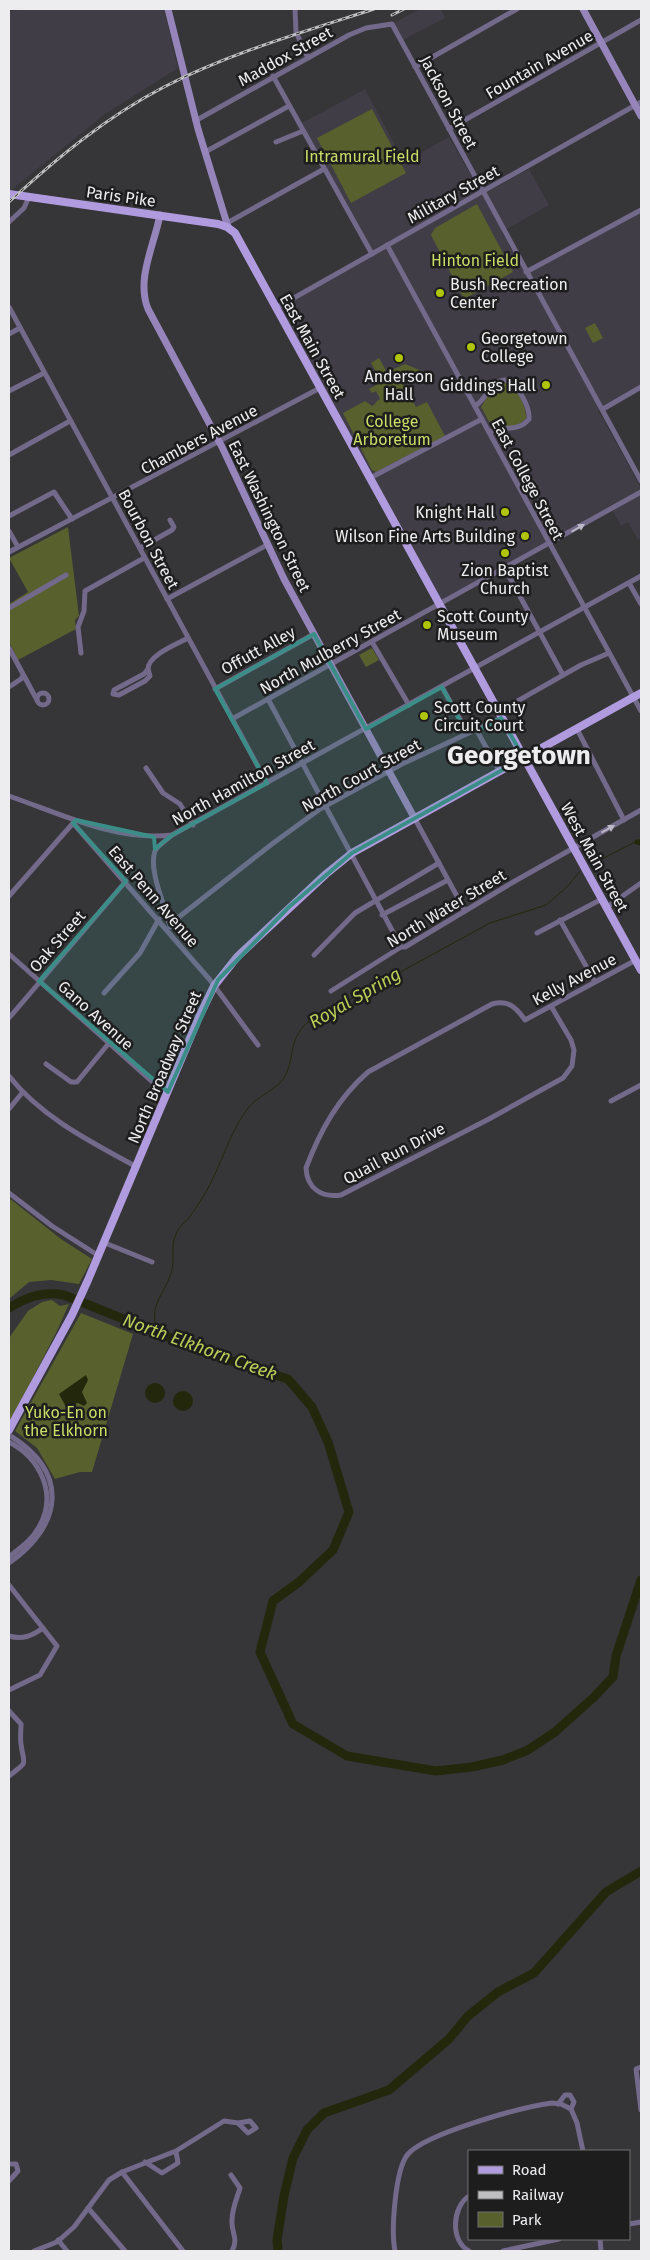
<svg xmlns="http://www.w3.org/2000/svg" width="650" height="2260" viewBox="0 0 650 2260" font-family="'Fira Sans',sans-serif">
	<rect width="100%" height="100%" fill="#363538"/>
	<g fill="#403d46">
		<path d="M29 9H164L178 68 105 114 10 191 9 11Z"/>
		<path d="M420 9H441L445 18 401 41 392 24Z"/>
		<path d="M365 89 404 162 449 137 482 195 529 169 549 205 502 232 525 274 641 212V385L598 410 641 488V538L638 540 628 522 621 526 611 508 442 603 279 308 375 255 302 123Z"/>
	</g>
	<g fill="#58612d">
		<path d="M372 109 406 173 351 203 317 138Z"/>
		<path d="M477 204 513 272 464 299 431 235 435 228Z"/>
		<path d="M595 323 603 338 593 343 585 328Z"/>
		<path d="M379 358 387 372 405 364 422 371 421 374 403 384 416 407 427 402 445 436 376 472 372 470 343 413 365 401 372 406 375 404 376 402 380 399 376 391 372 393 369 389 382 382 371 363Z"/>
		<path d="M505 382C516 387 527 406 526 418 518 429 504 427 492 427L481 407 493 388Z"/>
		<path d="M68 527 79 616 75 620 76 629 18 660 9 642V604L28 592 9 558Z"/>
		<path d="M372 648 379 660 366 667 359 655Z"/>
		<path d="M9 1198 61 1239 92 1259 79 1284 51 1280 29 1282 9 1299Z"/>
		<path d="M52 1300 60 1306 69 1304 56 1333 9 1424V1338L28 1311 42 1302Z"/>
		<path d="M81 1313 133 1334 92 1472H80L55 1479 37 1448 15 1431Z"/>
	</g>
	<g fill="#23280c">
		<path d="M86 1375 88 1380 82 1392 87 1403 84 1406 78 1403 66 1407 59 1394Z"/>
		<circle cx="155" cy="1393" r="10"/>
		<circle cx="183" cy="1401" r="10"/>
	</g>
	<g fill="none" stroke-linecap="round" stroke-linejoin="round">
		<g stroke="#23280c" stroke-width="1">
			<path d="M592 864 641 839"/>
			<path d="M158 1333C147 1306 164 1296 171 1273 176 1260 169 1247 177 1232 180 1225 187 1221 191 1215 196 1208 201 1200 206 1192 221 1166 230 1130 249 1107 258 1096 277 1089 284 1078 295 1059 288 1040 307 1023L490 923 546 905 568 886 579 872"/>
		</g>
		<path stroke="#23280c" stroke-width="5" d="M637 842 641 843"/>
		<g stroke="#23280c" stroke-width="9">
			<path d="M9 1308C27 1297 43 1291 64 1295L210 1354 288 1379 312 1407 328 1442 349 1512 333 1550 299 1582 273 1601 260 1652 293 1724 347 1756 436 1771 472 1767 503 1760 528 1750 555 1732 593 1698 613 1677 616 1656 641 1580"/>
			<path d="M278 2251 277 2240 284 2196 293 2158 307 2130 324 2113 389 2090 449 2039 468 2016 498 1992 534 1973 606 1892 641 1871"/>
		</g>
		<g stroke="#73698a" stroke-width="5">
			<path d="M295 9 296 32 308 58"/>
			<path d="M415 67 517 9"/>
			<path d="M273 76 372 254"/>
			<path d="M195 121 349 35 366 28 392 24 641 481"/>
			<path d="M449 129 641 20"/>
			<path d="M276 142 303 131"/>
			<path d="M205 152 289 106"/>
			<path d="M9 222 24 208 29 197"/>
			<path d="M227 223 324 169"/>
			<path d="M387 245 641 711"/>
			<path d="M526 272 641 210"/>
			<path d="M9 307 267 783"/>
			<path d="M276 308 641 102"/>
			<path d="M9 334 20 328"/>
			<path d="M9 391 44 373"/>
			<path d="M475 406C487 399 490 381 505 380 517 382 530 407 529 419 518 433 503 425 489 432"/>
			<path d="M603 409 641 387"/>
			<path d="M9 455 70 421"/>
			<path d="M370 478 482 419"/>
			<path d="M9 516 54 492 72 519"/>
			<path d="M9 531 18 547"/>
			<path d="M140 548 172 530 174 527 170 520"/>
			<path d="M9 552 320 388"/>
			<path d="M505 569 563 675"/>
			<path d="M629 583 641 604"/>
			<path d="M167 599 267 545"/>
			<path d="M9 608 66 575"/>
			<path d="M372 642 409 705"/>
			<path d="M9 648 37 700"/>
			<path d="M81 653 78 627 84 611 85 591 144 558"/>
			<path d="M148 669 150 676 145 681 119 695 113 694 114 690 144 674Z"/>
			<path d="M148 669C148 655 177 644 188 638"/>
			<path d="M9 687 21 679 23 676"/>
			<path d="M442 687 467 732"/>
			<path d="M215 689 314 634"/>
			<circle cx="43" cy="699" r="6"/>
			<path d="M268 699 401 947"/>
			<path d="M498 712 581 665 609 653"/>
			<path d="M232 719 641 492"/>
			<path d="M577 729 624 820"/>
			<path d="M477 731 500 772"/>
			<path d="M146 768 163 793 180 804 193 825"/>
			<path d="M9 796C61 814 117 842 172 835L641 576"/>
			<path d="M415 819 465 911"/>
			<path d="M73 823 210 980 258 1045"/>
			<path d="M9 896 74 822"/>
			<path d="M607 907 641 883"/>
			<path d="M382 915 448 880"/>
			<path d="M560 920 595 982"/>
			<path d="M170 924 272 844 320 809 402 764 501 718"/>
			<path d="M170 927C166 907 148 871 155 851 158 845 167 840 172 835"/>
			<path d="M537 933 602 899"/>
			<path d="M9 954 157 1086 168 1092"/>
			<path d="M314 955 355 913 439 863"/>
			<path d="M331 991 401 947H405L515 881 641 810"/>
			<path d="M104 993 140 953 159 919"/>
			<path d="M551 1006 571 1040 574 1050 572 1066 563 1078 489 1119 341 1195C321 1198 307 1188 306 1168 320 1131 338 1098 368 1072L492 1004C508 1000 515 1006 525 1020L636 960"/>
			<path d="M9 1018 126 881"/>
			<path d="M46 1064 71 1082H77L109 1043"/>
			<path d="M9 1076C41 1117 91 1142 137 1167"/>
			<path d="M611 1101 641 1085"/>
			<path d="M9 1109 22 1093"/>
			<path d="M9 1193 52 1226 99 1256"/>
			<path d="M105 1243 152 1262"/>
			<path d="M9 1435C69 1472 64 1524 9 1563"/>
			<path d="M9 1442C40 1458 58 1494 39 1527 32 1540 20 1548 9 1557"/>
			<path d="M9 1585 57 1646 40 1675 9 1690"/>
			<path d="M9 1636C22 1640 32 1636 43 1628"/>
			<path d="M9 1711 21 1724C21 1731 20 1738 21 1744 24 1767 29 1760 9 1776"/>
			<path d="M641 2067 636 2069 641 2110"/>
			<path d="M558 2104 565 2095H570L574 2102 571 2109"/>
			<path d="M145 2162 162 2173 178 2163 176 2152"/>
			<path d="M9 2164H16L18 2171 9 2181"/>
			<path d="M122 2172 183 2251"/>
			<path d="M231 2175 240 2188C237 2198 232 2209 232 2220 231 2232 239 2239 232 2251"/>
			<path d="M469 2196C452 2207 450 2241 469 2251"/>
			<path d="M88 2208 125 2251"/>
			<path d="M629 2224 641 2222"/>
			<path d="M600 2239 601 2251"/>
			<path d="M58 2240 67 2251"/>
			<path d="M34 2251 57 2242 74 2227 109 2180 122 2172 176 2151 224 2121 238 2123 248 2133 256 2128 250 2121 238 2123"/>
			<path d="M395 2251C391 2231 395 2169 408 2154 427 2133 522 2107 552 2103L561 2104 571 2109 577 2123 583 2151"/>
			<path d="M503 2251 559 2239"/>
		</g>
		<g stroke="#9685ba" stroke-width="7">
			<path d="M168 9 198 129 228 227"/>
			<path d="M583 9 641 116"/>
			<path d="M160 215C154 246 136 279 148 309L222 447 284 579 415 819"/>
		</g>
		<g stroke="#b09bde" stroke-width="8">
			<path d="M9 194 218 224 227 227 235 233 641 970"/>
			<path d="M9 1430 72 1315 88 1280 199 1017 214 986 237 957 326 874 352 853 641 693"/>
		</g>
		<g stroke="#bfbec0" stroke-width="3">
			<g id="rail">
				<path d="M392 15 404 9"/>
				<path d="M9 202C56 159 106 117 164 87 230 53 303 32 374 9"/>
			</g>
		</g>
		<use href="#rail" stroke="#1d1d1e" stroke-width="1" stroke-dasharray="4" stroke-linecap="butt"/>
	</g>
	<defs><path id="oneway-solid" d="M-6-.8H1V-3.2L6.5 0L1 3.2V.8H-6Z" transform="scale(1.25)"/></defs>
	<g fill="#bcb8c6">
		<use href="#oneway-solid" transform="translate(578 528) rotate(-30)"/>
		<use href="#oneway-solid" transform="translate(608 829) rotate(-29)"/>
	</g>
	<path fill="#3b8e88" fill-opacity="0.2" stroke="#3b8e88" stroke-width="4" stroke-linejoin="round" d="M314 634 366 729 442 687 465 730 477 731 501 718 524 758 352 853 289 907 218 980 168 1092 39 981 126 881 73 823 76 820 154 837 155 849 172 835 267 783 215 689Z"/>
	<g fill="#afc505" stroke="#1d1d1e" stroke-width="2">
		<circle cx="440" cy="293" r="5"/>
		<circle cx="471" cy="347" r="5"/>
		<circle cx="399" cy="358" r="5"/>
		<circle cx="546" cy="385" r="5"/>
		<circle cx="505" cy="512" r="5"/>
		<circle cx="525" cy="536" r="5"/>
		<circle cx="505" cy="553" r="5"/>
		<circle cx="427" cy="625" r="5"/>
		<circle cx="424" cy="716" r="5"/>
	</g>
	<g text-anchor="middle" stroke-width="5" stroke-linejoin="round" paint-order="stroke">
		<g font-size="16" fill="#edecee" stroke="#1d1d1e">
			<text transform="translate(285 56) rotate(-29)" y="6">Maddox Street</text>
			<text transform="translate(539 64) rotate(-30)" y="6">Fountain Avenue</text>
			<text transform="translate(449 102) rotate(62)" y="6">Jackson Street</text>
			<text transform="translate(453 194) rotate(-29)" y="6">Military Street</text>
			<text transform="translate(121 196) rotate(8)" y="6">Paris Pike</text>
			<text transform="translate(313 346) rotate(61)" y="6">East Main Street</text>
			<text transform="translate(199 439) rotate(-28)" y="6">Chambers Avenue</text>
			<text transform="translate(528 479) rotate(62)" y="6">East College Street</text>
			<text transform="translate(270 516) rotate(64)" y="6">East Washington Street</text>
			<text transform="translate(149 539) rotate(62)" y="6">Bourbon Street</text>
			<text transform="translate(258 650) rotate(-29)" y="6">Offutt Alley</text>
			<text transform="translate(330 651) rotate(-29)" y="6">North Mulberry Street</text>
			<text transform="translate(361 775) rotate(-29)" y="6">North Court Street</text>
			<text transform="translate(243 782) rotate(-29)" y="6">North Hamilton Street</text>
			<text transform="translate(595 857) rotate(61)" y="6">West Main Street</text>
			<text transform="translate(154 896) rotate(49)" y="6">East Penn Avenue</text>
			<text transform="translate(446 908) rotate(-31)" y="6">North Water Street</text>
			<text transform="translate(57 941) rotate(-49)" y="6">Oak Street</text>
			<text transform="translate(574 979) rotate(-28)" y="6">Kelly Avenue</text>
			<text transform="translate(96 1015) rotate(42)" y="6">Gano Avenue</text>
			<text transform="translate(164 1067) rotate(-67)" y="6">North Broadway Street</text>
			<text transform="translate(394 1153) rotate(-28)" y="6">Quail Run Drive</text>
		</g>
		<g font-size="16" fill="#cade67" stroke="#1d1d1e">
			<text x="362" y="162">Intramural Field</text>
			<text x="475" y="266">Hinton Field</text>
			<text x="392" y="427">College<tspan x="392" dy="18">Arboretum</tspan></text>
			<text x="66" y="1418">Yuko-En on<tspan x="66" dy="18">the Elkhorn</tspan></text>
		</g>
		<g font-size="16" fill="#edecee" stroke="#1d1d1e" text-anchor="start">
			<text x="450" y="290">Bush Recreation<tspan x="450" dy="18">Center</tspan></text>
			<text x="481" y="344">Georgetown<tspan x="481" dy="18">College</tspan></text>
			<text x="399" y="382" text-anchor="middle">Anderson<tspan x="399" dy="18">Hall</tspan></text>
			<text x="536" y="391" text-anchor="end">Giddings Hall</text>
			<text x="495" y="518" text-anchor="end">Knight Hall</text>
			<text x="515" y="542" text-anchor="end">Wilson Fine Arts Building</text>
			<text x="505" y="576" text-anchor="middle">Zion Baptist<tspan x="505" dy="18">Church</tspan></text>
			<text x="437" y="622">Scott County<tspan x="437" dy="18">Museum</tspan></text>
			<text x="434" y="713">Scott County<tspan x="434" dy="18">Circuit Court</tspan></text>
		</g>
		<g font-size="18" font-style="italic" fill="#bace57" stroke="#1d1d1e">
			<text transform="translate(355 998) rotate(-30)" y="6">Royal Spring</text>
			<text transform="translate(200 1347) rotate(20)" y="6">North Elkhorn Creek</text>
		</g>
		<g font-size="26" font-weight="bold" fill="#edecee" stroke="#1d1d1e">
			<text x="519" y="764">Georgetown</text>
		</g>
	</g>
	<rect width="650" height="2260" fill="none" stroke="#edecee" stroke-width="20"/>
	<rect x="468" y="2150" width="162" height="90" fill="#1d1d1e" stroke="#707071"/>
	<rect x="478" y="2166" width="25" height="8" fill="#b09bde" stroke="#707071"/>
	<text x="512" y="2175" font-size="15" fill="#edecee">Road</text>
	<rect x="478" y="2191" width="25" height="8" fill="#bfbec0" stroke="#707071"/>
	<text x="512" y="2200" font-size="15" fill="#edecee">Railway</text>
	<rect x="478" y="2212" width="25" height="15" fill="#58612d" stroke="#707071"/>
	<text x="512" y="2225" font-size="15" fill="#edecee">Park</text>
</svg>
